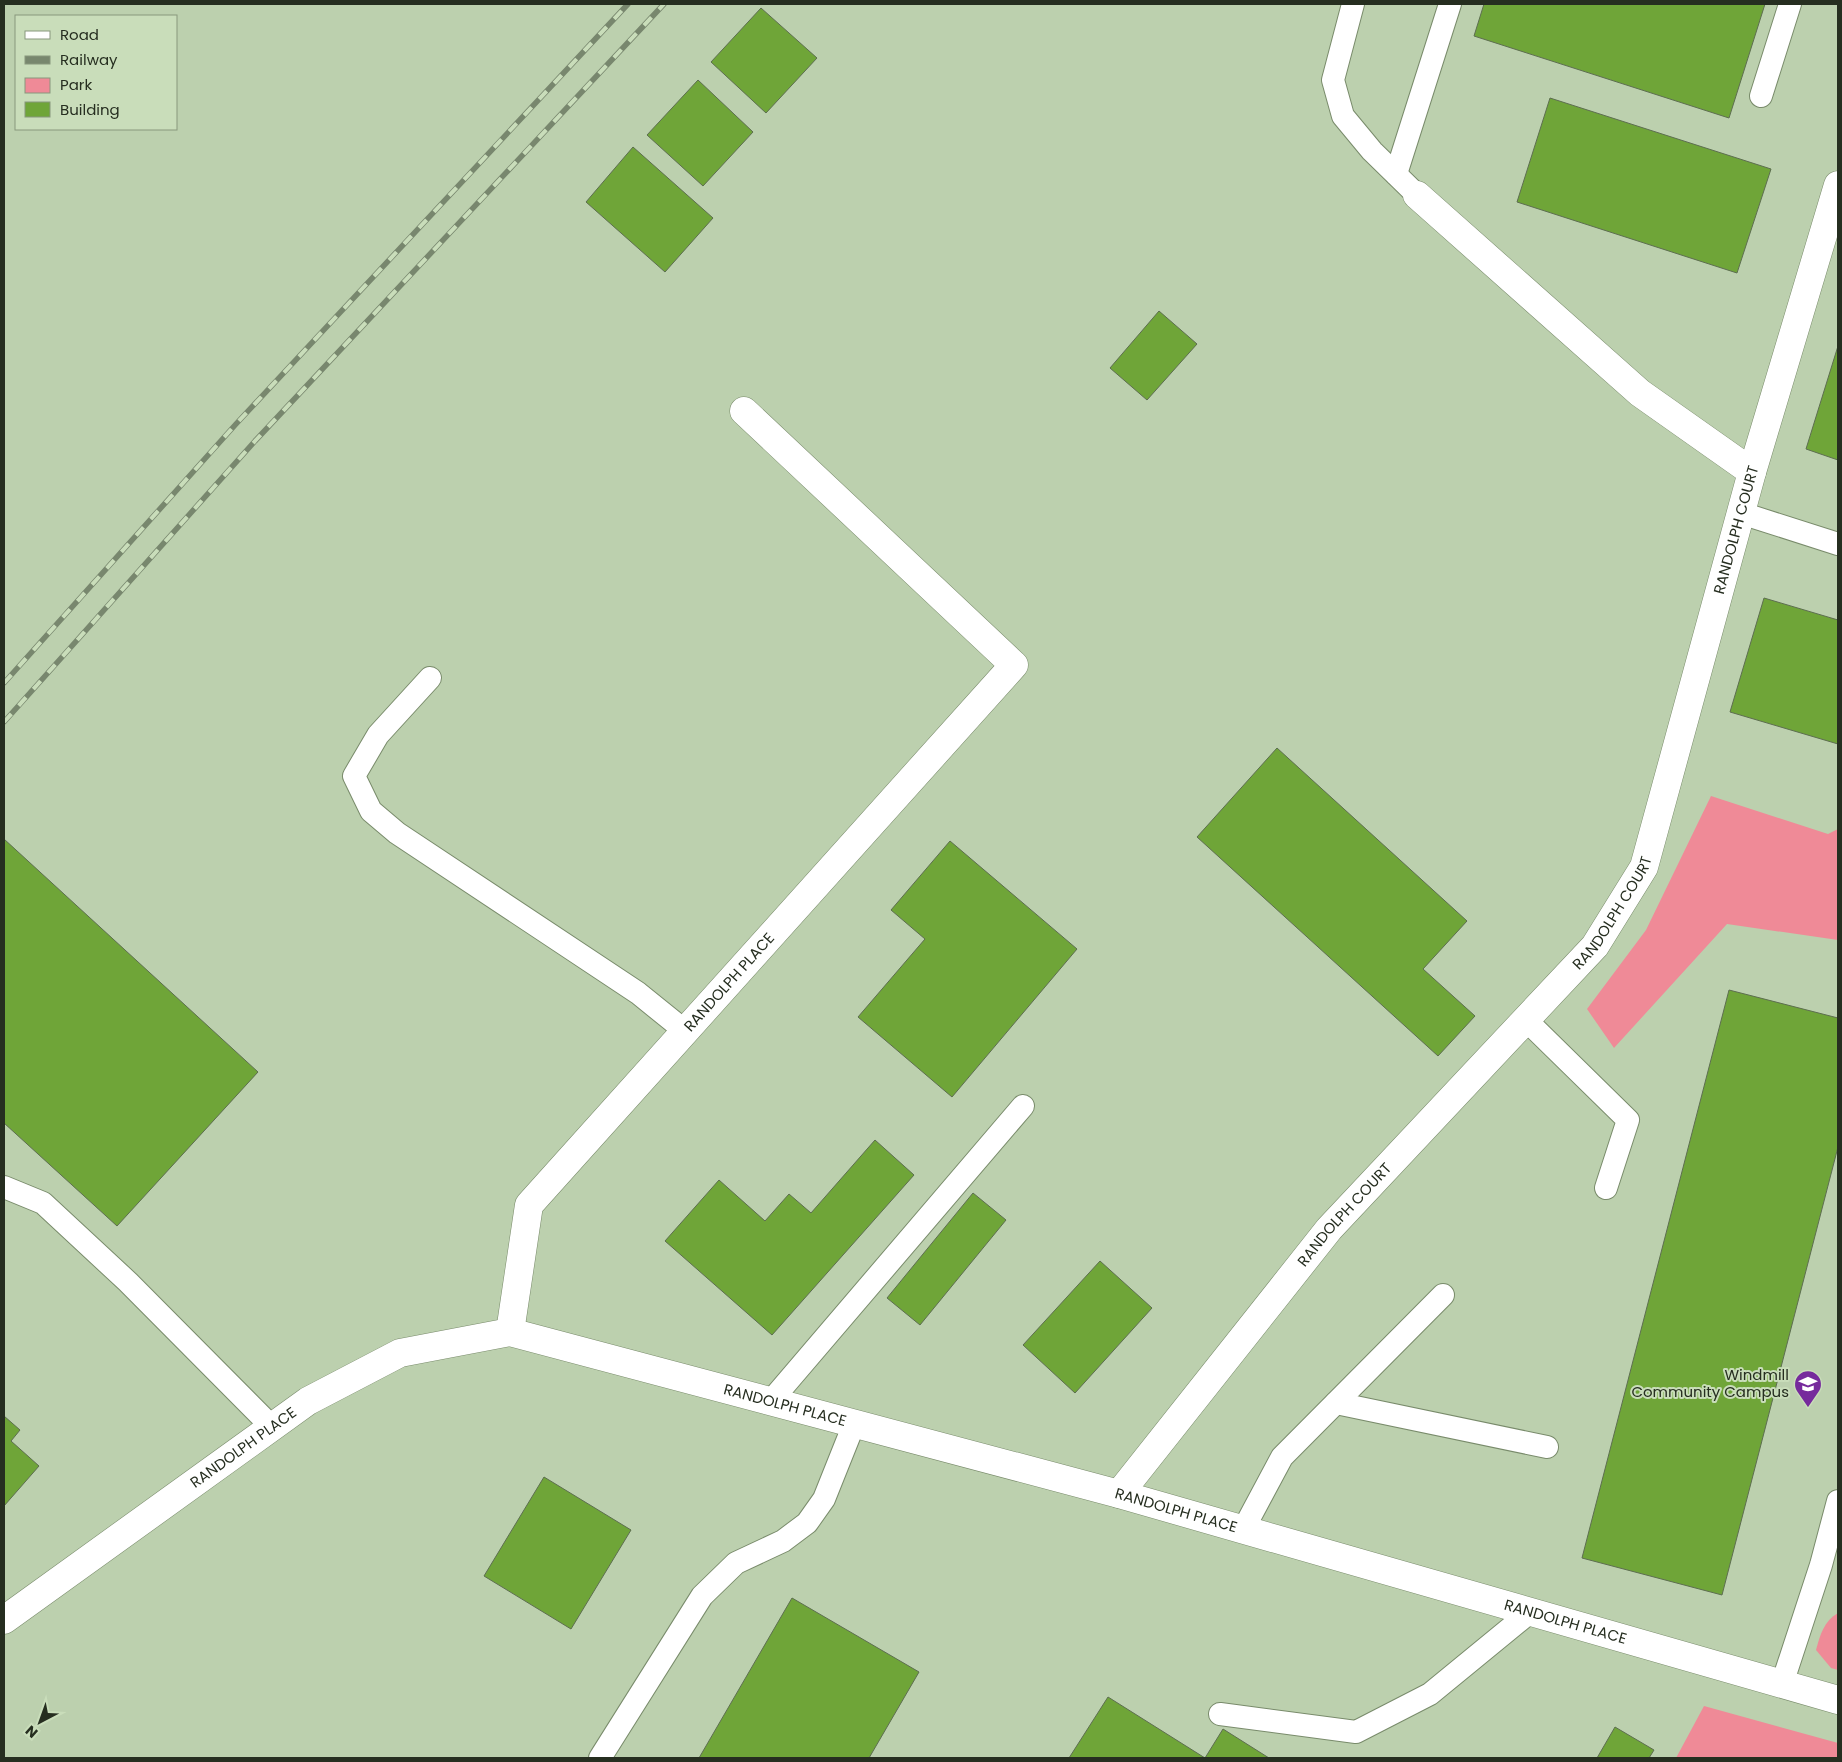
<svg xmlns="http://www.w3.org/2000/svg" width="1842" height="1762" viewBox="0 0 1842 1762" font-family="Poppins,sans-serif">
	<rect width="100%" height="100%" fill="#bcd0ae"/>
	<g fill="#ef8a97">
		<path d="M1711 796 1828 834 1838 829V940L1727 924 1614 1048 1587 1009 1646 930Z"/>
		<path d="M1838 1613V1670L1831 1668 1816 1650C1820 1635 1824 1621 1838 1613Z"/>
		<path d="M1704 1706 1838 1743V1758H1676Z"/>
	</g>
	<g fill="#6fa538" stroke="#5d6e50">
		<path d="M1484 4H1765L1729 118 1474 36Z"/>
		<path d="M761 8 817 58 766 113 711 62Z"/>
		<path d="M698 80 753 132 703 186 647 135Z"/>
		<path d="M1550 98 1771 169 1737 273 1517 202Z"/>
		<path d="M633 147 713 218 665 272 586 202Z"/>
		<path d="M1159 311 1197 344 1147 400 1110 368Z"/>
		<path d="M1838 346V460L1806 449Z"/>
		<path d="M1764 598 1838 620V744L1730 712Z"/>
		<path d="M1277 748 1467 921 1423 969 1475 1016 1438 1056 1197 837Z"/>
		<path d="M4 839 258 1072 117 1226 4 1123Z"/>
		<path d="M950 841 1077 949 952 1097 858 1017 925 939 891 910Z"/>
		<path d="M1729 990 1838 1018V1147L1722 1595 1582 1558Z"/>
		<path d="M875 1140 914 1175 772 1335 665 1241 719 1180 765 1221 789 1194 811 1213Z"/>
		<path d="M973 1193 1006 1220 920 1325 887 1298Z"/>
		<path d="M1100 1261 1152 1308 1075 1393 1023 1345Z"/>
		<path d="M4 1416 20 1430 11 1441 39 1466 4 1506Z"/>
		<path d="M544 1477 631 1530 571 1629 484 1576Z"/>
		<path d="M792 1598 919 1672 869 1758H699Z"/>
		<path d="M1108 1697 1205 1758 1223 1729 1269 1758H1069Z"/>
		<path d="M1615 1727 1654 1750 1649 1758H1597Z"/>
	</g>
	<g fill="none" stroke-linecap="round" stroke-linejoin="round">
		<g stroke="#798b6b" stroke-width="24">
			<g id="lane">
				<path d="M1353 4 1333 80 1343 116 1372 151 1417 195"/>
				<path d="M1761 96 1790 4"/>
				<path d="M1396 174 1450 4"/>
				<path d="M1741 513 1838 544"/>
				<path d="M430 678 378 735 354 776 371 811 397 833 638 993 685 1031"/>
				<path d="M1526 1020 1628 1120 1606 1188"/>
				<path d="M4 1187 43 1203 128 1282 272 1427"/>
				<path d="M770 1402 1023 1106"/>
				<path d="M1336 1403 1547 1447"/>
				<path d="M1243 1530 1282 1457 1443 1295"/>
				<path d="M1782 1684 1821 1565 1838 1501"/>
				<path d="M1220 1714 1356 1732 1430 1694 1530 1612"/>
				<path d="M600 1758 702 1596 736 1563 783 1541 807 1523 824 1499 854 1424"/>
			</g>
		</g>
		<g stroke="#798b6b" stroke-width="29">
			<g id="street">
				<path d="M1417 195 1640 393 1752 472"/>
				<path id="s1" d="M510 1332 529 1205 1014 665 744 411"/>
				<path id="s2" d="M1119 1494 1329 1229 1595 946 1644 867 1752 472 1838 185"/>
				<path id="s3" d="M4 1620 308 1401 400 1353 510 1332 1119 1494 1838 1700"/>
			</g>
		</g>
		<use href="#lane" stroke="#fff" stroke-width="22"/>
		<use href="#street" stroke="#fff" stroke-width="28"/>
		<g stroke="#78876e" stroke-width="5.5">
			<g id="rail">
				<path d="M4 683 236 424 628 4"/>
				<path d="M4 722 255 441 664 4"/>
			</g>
		</g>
		<use href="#rail" stroke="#c9ddba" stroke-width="4" stroke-dasharray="11" stroke-linecap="butt"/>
	</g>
	<defs>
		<g id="school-pin" transform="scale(1.4375)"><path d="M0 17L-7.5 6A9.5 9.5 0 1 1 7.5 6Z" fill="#762a9c" stroke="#c9ddba"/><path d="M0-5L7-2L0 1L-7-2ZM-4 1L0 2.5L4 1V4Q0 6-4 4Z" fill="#fff"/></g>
	</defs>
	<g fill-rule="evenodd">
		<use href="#school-pin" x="1808" y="1384"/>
	</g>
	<g text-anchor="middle" stroke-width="4" stroke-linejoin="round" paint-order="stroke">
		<g font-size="15" fill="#262e20" stroke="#c9ddba">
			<text dy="5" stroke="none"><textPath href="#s2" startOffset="1169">RANDOLPH COURT</textPath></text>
			<text dy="5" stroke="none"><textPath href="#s2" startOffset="764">RANDOLPH COURT</textPath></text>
			<text dy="5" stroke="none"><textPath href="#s1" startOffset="428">RANDOLPH PLACE</textPath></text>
			<text dy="5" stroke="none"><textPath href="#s2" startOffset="359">RANDOLPH COURT</textPath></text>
			<text dy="5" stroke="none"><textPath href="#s3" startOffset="875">RANDOLPH PLACE</textPath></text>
			<text dy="5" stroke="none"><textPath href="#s3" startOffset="295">RANDOLPH PLACE</textPath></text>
			<text dy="5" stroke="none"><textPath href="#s3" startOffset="1280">RANDOLPH PLACE</textPath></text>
			<text dy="5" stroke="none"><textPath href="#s3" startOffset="1685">RANDOLPH PLACE</textPath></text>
		</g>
		<g font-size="15" fill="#262e20" stroke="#c9ddba" text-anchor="end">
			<text x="1789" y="1380">Windmill<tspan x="1789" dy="17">Community Campus</tspan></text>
		</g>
	</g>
	<rect width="1842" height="1762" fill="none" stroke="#262e20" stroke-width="10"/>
	<rect x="15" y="15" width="162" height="115" fill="#c9ddba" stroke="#88977c"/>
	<rect x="25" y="31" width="25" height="8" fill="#ffffff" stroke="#88977c"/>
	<text x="60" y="40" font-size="15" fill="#262e20">Road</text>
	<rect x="25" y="56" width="25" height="8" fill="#78876e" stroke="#88977c"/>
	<text x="60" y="65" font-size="15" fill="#262e20">Railway</text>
	<rect x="25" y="78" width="25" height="15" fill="#ef8a97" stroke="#88977c"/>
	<text x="60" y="90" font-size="15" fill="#262e20">Park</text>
	<rect x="25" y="102" width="25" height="15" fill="#6fa538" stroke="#88977c"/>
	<text x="60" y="115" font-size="15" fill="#262e20">Building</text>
	<g transform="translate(40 1722) rotate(221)" stroke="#c9ddba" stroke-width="4" paint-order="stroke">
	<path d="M0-4L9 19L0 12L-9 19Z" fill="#262e20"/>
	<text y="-8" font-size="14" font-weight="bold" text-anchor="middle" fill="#262e20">N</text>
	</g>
</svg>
